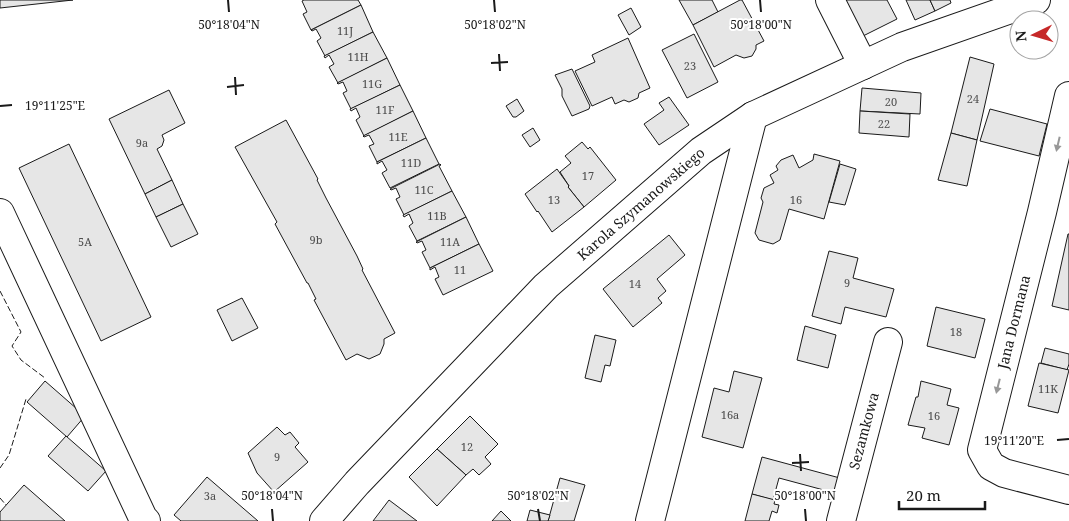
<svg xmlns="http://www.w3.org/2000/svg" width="1069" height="521" viewBox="0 0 1069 521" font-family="'Noto Serif',serif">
	<rect width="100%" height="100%" fill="#fff"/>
	<g fill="#e6e6e6" stroke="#1a1a1a">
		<path d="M0 0H73L0 8Z"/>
		<path d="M304 0H358L361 5 311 30 303 14 307 12 302 1Z"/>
		<path d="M679 0H712L718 12 693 25Z"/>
		<path d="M740 0H742L764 41 756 45V49L752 56 744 58 736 55 714 67 693 25Z"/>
		<path d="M844 0H887L897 19 863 36Z"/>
		<path d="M906 0H930L935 11 915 20Z"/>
		<path d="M930 0H950L951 3 935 11Z"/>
		<path d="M361 5 373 32 325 56 317 41 321 38 316 29 312 31 311 30Z"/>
		<path d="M631 8 641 27 629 35 618 15Z"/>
		<path d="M373 32 387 58 338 83 329 67 334 64 329 55 325 58 324 56Z"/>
		<path d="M694 34 718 82 687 98 662 50Z"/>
		<path d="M628 38 650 88 639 93 638 98 629 102 624 100 615 104 612 97 592 106 575 71 595 62 592 55Z"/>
		<path d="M970 57 994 64 977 140 951 133Z"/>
		<path d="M387 58 400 85 351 109 343 93 347 91 343 82 338 84 337 83Z"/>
		<path d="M572 69 590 106 589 109 572 116 562 96V89L555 75Z"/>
		<path d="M400 85 413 111 364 136 356 120 360 117 356 108 351 111 350 109Z"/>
		<path d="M862 88 921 93 920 114 860 111Z"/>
		<path d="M169 90 185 123 162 135 164 140 162 146 157 149 172 180 145 194 109 119Z"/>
		<path d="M669 97 689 125 659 145 644 124 664 110 659 103Z"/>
		<path d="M517 99 524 111 516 117H513L506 106Z"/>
		<path d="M990 109 1047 124 1039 156 980 141Z"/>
		<path d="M413 111 426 138 377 162 369 146 374 144 369 135 364 137 363 136Z"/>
		<path d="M860 111 910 114 909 137 859 133Z"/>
		<path d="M286 120 318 179 317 180 326 198 357 256 363 269 362 270 395 333 384 339V344L380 354 369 359 357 354 346 360 314 300 316 299 308 283H307L275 224 277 222 235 147Z"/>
		<path d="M533 128 540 140 530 147 522 135Z"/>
		<path d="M951 133 977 140 967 186 938 180Z"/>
		<path d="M426 138 439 164 390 188 382 173 387 170 382 161 377 164V162Z"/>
		<path d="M582 142 588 149 590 147 616 180 584 207 568 187 569 186 560 172 571 163 565 156Z"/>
		<path d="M69 144 151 317 101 341 19 168Z"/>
		<path d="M814 154 840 161 824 219 789 209 780 240 773 244 759 240 755 233 763 202 761 198 764 188 774 183 770 175 778 170 776 166 781 160 793 155 799 168 813 160Z"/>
		<path d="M440 164 441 165 439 166 452 191 404 215 396 199 400 197 396 188 391 190 390 189Z"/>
		<path d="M840 164 856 169 845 205 829 202Z"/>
		<path d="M557 169 569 186 568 187 584 207 552 232 538 211 537 212 525 194Z"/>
		<path d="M172 180 183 204 156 217 145 194Z"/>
		<path d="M452 191 466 217 417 241 409 226 413 223 409 214 404 217 403 215Z"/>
		<path d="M183 204 198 234 171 247 156 217Z"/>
		<path d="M466 217 479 244 430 268 422 252 426 250 422 241 417 243 416 242Z"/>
		<path d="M1068 234H1069V310L1052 306Z"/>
		<path d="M669 235 685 255 657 279 666 291 658 298 662 303 633 327 603 289Z"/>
		<path d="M479 244 493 271 443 295 435 279 439 277 435 267 430 270V268Z"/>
		<path d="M829 251 858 258 853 278 894 289 886 317 845 307 841 324 812 316Z"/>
		<path d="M242 298 258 328 232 341 217 310Z"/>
		<path d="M936 307 985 319 975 358 927 346Z"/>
		<path d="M805 326 836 335 828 368 797 360Z"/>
		<path d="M595 335 616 340 610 366 605 365 601 382 585 378Z"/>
		<path d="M1045 348 1069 354V364L1067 370 1041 363Z"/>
		<path d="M1039 363 1069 370 1058 413 1028 406Z"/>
		<path d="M734 371 762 378 743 448 702 437 714 388 729 392Z"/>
		<path d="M45 381 85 416 67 437 27 402Z"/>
		<path d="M921 381 951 389 947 405 959 408 949 445 922 438 925 428 908 425 916 397H918Z"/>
		<path d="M470 416 498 444 485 457 491 464 479 475 473 469 466 475 437 449Z"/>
		<path d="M277 427 285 435 290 432 299 443 295 447 308 462 274 492 257 473 248 453Z"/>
		<path d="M66 436 106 471 88 491 48 456Z"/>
		<path d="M437 449 466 475 437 506 409 477Z"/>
		<path d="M762 457 851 481 846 496 779 478 773 500 752 494Z"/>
		<path d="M207 477 258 521H181L174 515Z"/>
		<path d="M560 478 585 485 574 521H548Z"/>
		<path d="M24 485 65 521H0V512Z"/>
		<path d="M752 494 775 500 774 504 779 505 777 513 772 511 769 521H745Z"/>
		<path d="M389 500 417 521H373Z"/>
		<path d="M530 510 550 515 548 521H527Z"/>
		<path d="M501 511 511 521H492Z"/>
	</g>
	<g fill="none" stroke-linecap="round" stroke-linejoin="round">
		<g stroke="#1a1a1a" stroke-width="30">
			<g id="minor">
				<path d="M830 0 863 65"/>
				<path d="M1069 96 1042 212 982 450 991 466 1004 473 1069 490"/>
				<path d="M0 213 143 518 146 521"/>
				<path d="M324 521 357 483 546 286 701 151 753 116 902 47 1036 0"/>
				<path d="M650 521 753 116"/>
				<path d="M841 521 888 342"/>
			</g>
		</g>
		<use href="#minor" stroke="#fff" stroke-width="28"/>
		<g stroke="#1a1a1a" stroke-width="1" stroke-dasharray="6 2.5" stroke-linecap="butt">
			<path d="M0 291 21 332 12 346 21 360 45 378"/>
			<path d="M0 468 9 455 26 399"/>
			<path d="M0 498 6 505"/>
		</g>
	</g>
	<defs><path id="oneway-solid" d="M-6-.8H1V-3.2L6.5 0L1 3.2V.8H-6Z" transform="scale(1.25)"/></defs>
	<g fill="#989898">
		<use href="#oneway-solid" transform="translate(1058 144) rotate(103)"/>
		<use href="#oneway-solid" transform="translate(998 386) rotate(104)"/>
	</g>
	<path fill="none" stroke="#1a1a1a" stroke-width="2" d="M228 0 229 12M494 0 495 12M760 0 761 12M499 54 500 71M491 63 508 62M235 77 236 95M227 87 244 85M0 106 12 105M1057 440 1069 439M800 454 801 471M792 463 809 462M272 509 273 521M538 509 540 521M805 509 806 521"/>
	<g text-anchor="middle" stroke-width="4" stroke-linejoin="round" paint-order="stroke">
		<g font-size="11" fill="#4d4d4d">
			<text x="345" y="35">11J</text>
			<text x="358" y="61">11H</text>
			<text x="690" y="70">23</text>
			<text x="372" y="88">11G</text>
			<text x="973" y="103">24</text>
			<text x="891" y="106">20</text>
			<text x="385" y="114">11F</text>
			<text x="884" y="128">22</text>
			<text x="398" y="141">11E</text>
			<text x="142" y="147">9a</text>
			<text x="411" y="167">11D</text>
			<text x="588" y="180">17</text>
			<text x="424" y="194">11C</text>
			<text x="554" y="204">13</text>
			<text x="796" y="204">16</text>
			<text x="437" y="220">11B</text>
			<text x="316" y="244">9b</text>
			<text x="85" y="246">5A</text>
			<text x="450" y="246">11A</text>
			<text x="460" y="274">11</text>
			<text x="847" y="287">9</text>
			<text x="635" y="288">14</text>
			<text x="956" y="336">18</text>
			<text x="1048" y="393">11K</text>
			<text x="730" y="419">16a</text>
			<text x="934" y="420">16</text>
			<text x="467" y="451">12</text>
			<text x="277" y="461">9</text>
			<text x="210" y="500">3a</text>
		</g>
		<g font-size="14" fill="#1a1a1a" stroke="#fff">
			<text transform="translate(641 204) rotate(-41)" y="5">Karola Szymanowskiego</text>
			<text transform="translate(1014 322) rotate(-76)" y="5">Jana Dormana</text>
			<text transform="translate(864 431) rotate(-75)" y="5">Sezamkowa</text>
		</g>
	</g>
	<g font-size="12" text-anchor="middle" fill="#1a1a1a" stroke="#fff" stroke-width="4" stroke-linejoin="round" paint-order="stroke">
		<text x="229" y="29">50°18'04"N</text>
		<text x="495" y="29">50°18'02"N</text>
		<text x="761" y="29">50°18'00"N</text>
		<text x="55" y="110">19°11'25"E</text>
		<text x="1014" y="445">19°11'20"E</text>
		<text x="272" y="500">50°18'04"N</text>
		<text x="538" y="500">50°18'02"N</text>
		<text x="805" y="500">50°18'00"N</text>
	</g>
	<g transform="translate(1034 35) rotate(265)"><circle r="24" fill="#ffffff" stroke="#a3a3a3"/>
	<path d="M0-4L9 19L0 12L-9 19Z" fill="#c62828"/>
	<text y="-8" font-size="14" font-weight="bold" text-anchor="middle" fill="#1a1a1a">N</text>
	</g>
	<path d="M899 501v8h86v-8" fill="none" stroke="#1a1a1a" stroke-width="2.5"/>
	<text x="906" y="501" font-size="15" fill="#1a1a1a" stroke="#ffffff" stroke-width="4" paint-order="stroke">20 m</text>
</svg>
